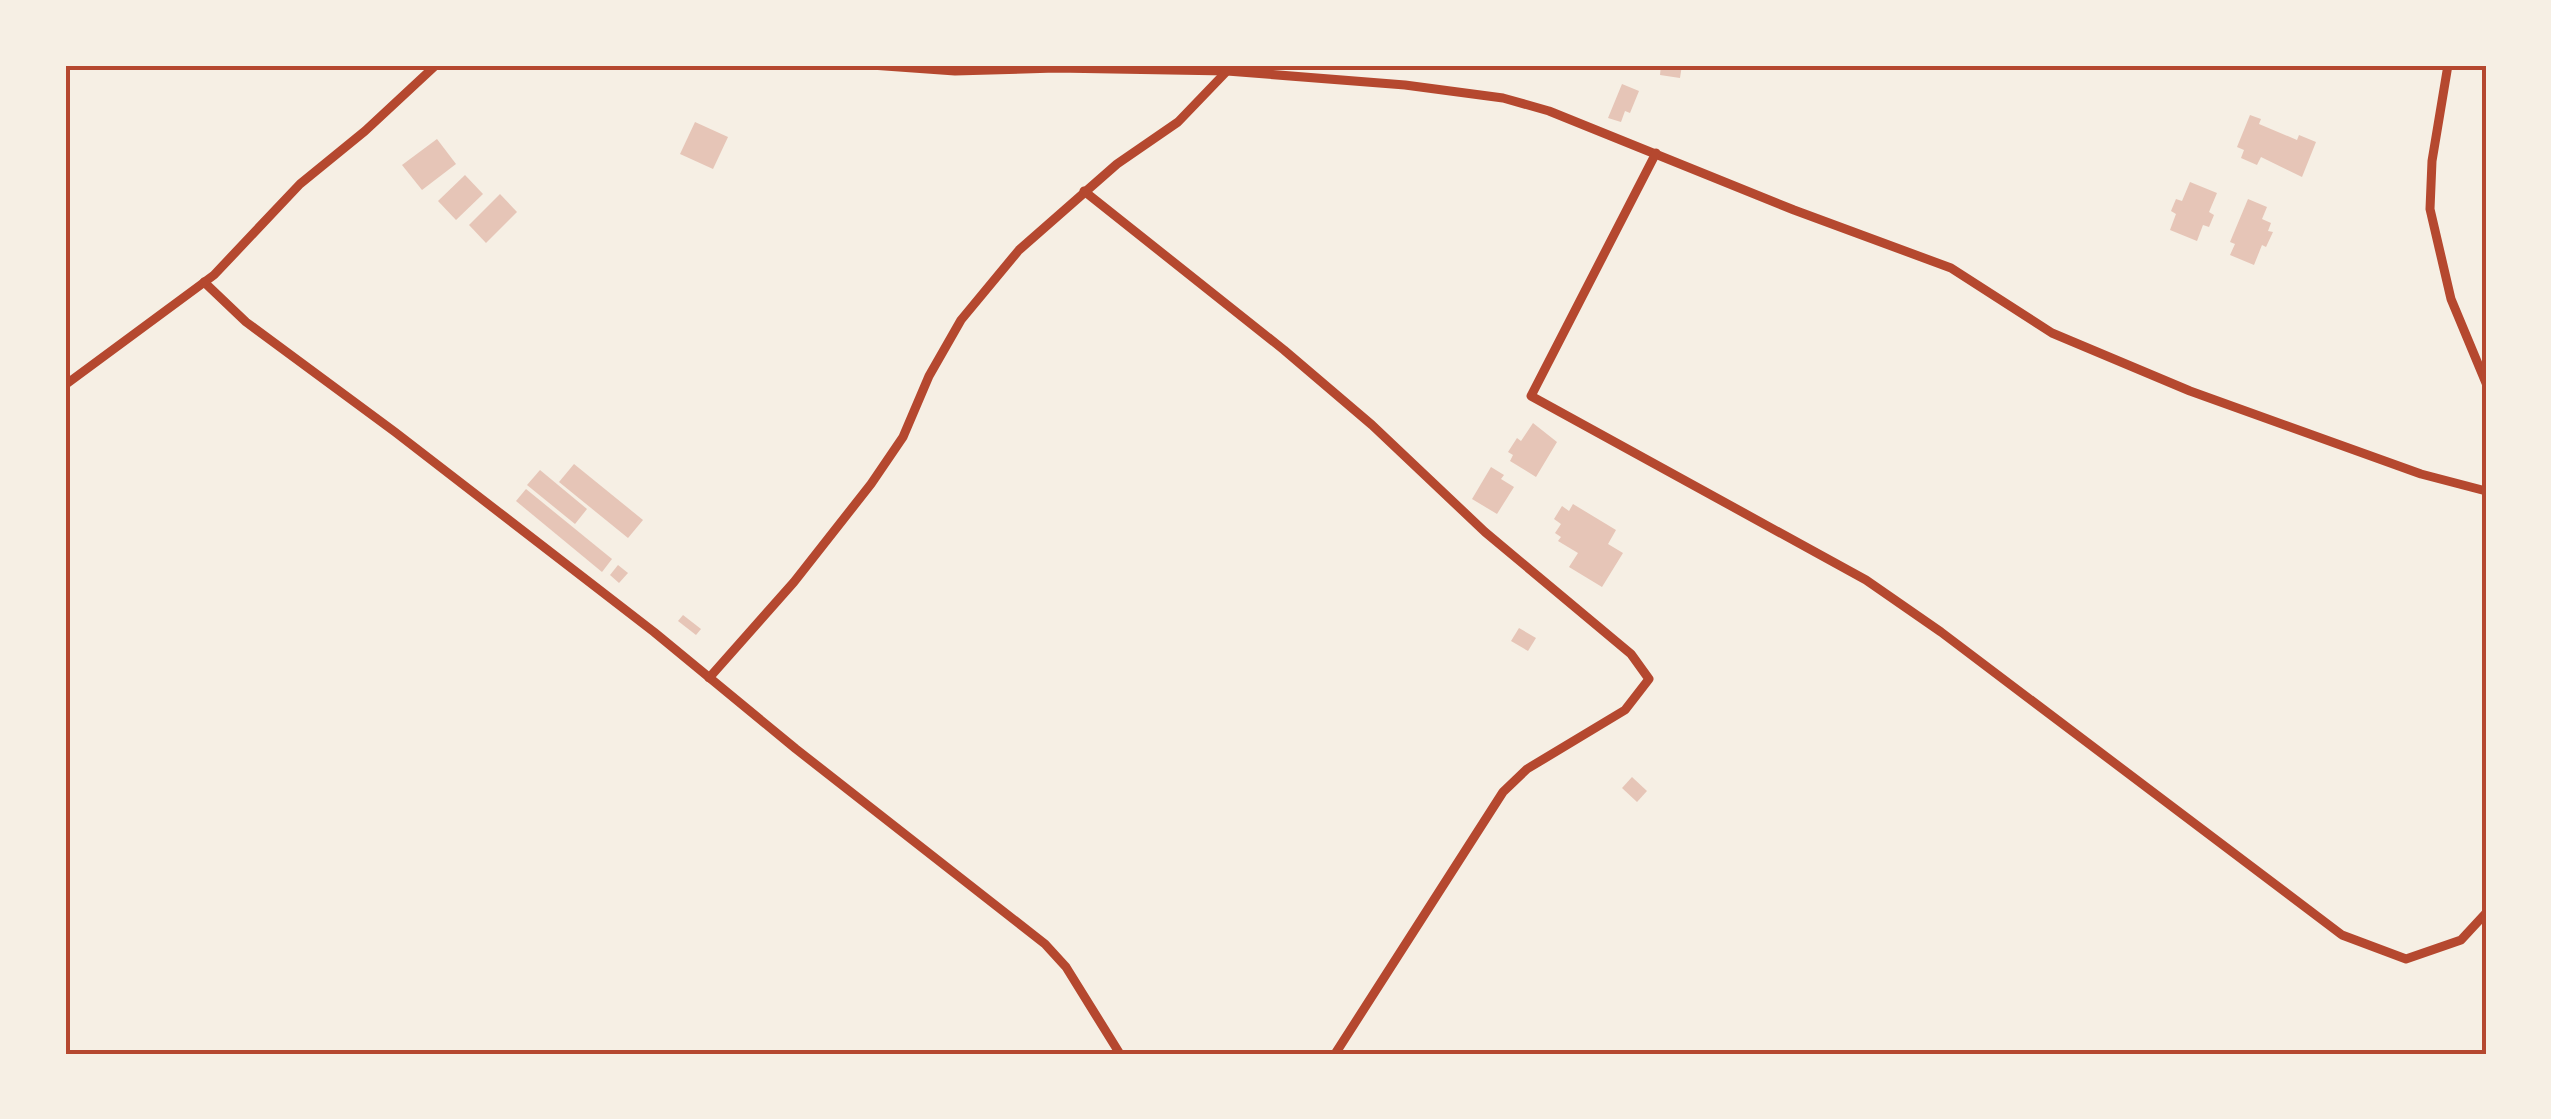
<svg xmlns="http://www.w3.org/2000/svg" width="2551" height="1119" viewBox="0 0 2551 1119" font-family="Karla,sans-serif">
	<rect width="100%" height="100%" fill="#f6efe4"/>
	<g fill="#e6c5b7">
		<path d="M1661 65H1682L1680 78 1660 75Z"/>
		<path d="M1622 84 1639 91 1630 113 1625 111 1621 122 1608 118Z"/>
		<path d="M2250 115 2261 119 2259 124 2297 140 2299 135 2316 142 2302 177 2261 157 2257 165 2241 158 2244 150 2237 147Z"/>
		<path d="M695 122 728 137 713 169 680 154Z"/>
		<path d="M437 139 456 164 422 190 402 165Z"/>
		<path d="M465 175 483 194 456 220 438 201Z"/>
		<path d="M2190 182 2217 193 2209 212 2214 215 2209 227 2203 225 2197 241 2170 230 2176 214 2171 211 2176 199 2182 201Z"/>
		<path d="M500 194 517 212 486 243 469 225Z"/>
		<path d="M2248 199 2267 207 2262 219 2271 223 2268 231 2273 232 2266 247 2262 245 2254 265 2230 255 2235 244 2230 242Z"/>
		<path d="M1533 423 1557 442 1536 477 1510 461 1513 455 1508 452 1517 438 1521 441Z"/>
		<path d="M574 464 643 520 628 538 559 482Z"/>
		<path d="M1491 467 1504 475 1501 479 1514 487 1497 514 1472 499Z"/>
		<path d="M540 470 587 509 575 524 527 485Z"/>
		<path d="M526 489 612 559 602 572 516 501Z"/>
		<path d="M1573 504 1616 530 1608 544 1623 553 1602 587 1569 567 1578 553 1558 541 1561 537 1555 533 1561 524 1554 519 1562 506 1569 511Z"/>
		<path d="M618 565 628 573 619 583 610 575Z"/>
		<path d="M683 615 701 629 696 635 678 621Z"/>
		<path d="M1519 628 1536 638 1528 651 1511 641Z"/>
		<path d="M1632 777 1647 791 1637 802 1622 788Z"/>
	</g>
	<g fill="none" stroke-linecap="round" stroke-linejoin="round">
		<g stroke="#b5482f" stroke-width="9">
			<path d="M871 65 955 71 1056 68 1227 71 1405 85 1503 98 1549 111 1794 210 1951 268 2052 333 2190 391 2421 474 2486 491"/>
			<path d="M2448 65 2432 161 2430 209 2451 299 2486 383"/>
			<path d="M1656 153 1531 396 1866 580 1941 632 2342 935 2406 959 2461 940 2486 913"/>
			<path d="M1084 191 1284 350 1372 425 1485 532 1631 654 1649 679 1625 710 1527 769 1503 792 1335 1054"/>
			<path d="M204 282 246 322 395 432 654 632 796 749 1045 944 1066 967 1120 1054"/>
			<path d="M65 385 214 275 300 184 365 131 436 65"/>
			<path d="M709 678 794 582 871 484 903 437 929 376 961 320 1019 250 1117 164 1178 122 1227 71"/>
		</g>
	</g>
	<rect width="2551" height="1119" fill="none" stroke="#f6efe4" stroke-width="135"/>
	<rect x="68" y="68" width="2416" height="984" fill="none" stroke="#b5482f" stroke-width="4"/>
</svg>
